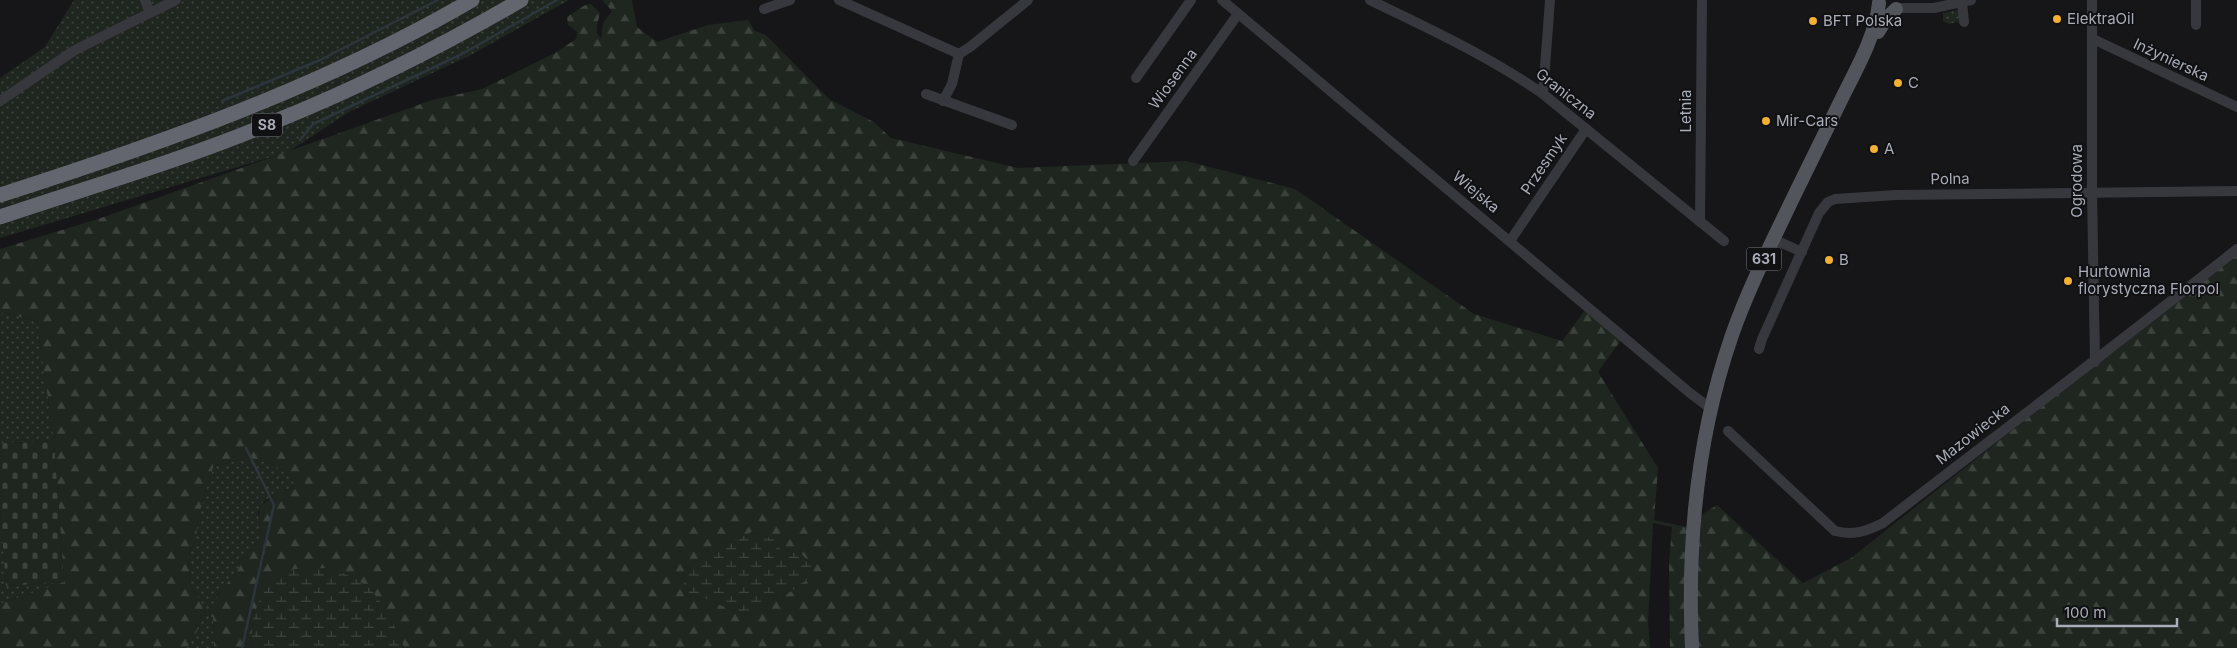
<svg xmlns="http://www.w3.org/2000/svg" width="2237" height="648" viewBox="0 0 2237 648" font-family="Inter,sans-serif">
	<defs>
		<pattern id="grass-dots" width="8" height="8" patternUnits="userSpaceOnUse" patternTransform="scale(1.25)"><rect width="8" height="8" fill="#1e261f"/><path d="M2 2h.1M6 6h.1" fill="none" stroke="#3c433d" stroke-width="1.8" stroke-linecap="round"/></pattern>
		<pattern id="forest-firs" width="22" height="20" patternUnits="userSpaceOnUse" patternTransform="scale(1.25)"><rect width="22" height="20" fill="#1e261f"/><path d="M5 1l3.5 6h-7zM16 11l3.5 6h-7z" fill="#3c433d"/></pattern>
		<pattern id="wetland-marsh" width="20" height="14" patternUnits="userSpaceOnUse" patternTransform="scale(1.25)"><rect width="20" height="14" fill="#1e261f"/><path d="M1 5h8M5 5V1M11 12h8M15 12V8" fill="none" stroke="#3c433d"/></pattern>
		<pattern id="cemetery-stones" width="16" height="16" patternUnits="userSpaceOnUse" patternTransform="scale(1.25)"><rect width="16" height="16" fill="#1e261f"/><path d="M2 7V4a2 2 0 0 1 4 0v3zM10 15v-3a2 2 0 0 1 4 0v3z" fill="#3c433d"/></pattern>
	</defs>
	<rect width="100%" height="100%" fill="#161618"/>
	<g fill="url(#grass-dots)">
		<path d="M74 0H569L471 55 349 112 288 152 0 238V78L45 47Z"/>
		<path d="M1961 9 1958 22 1948 24 1943 21V13Z"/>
		<path d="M0 312 37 321 54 441 0 443Z"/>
		<path d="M244 458C268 461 279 464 294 483L292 488 275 495 263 502 258 512 261 530 260 541 244 557 238 570 218 594 213 612 203 610 199 599 190 584 188 556 196 538 199 514 214 464 221 465Z"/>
		<path d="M0 507 6 586 64 582 0 604Z"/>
		<path d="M202 615 213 617 214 648H187L199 628Z"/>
	</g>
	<path fill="url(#forest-firs)" fill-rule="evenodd" d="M602 0H632L637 27 657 42 708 25 748 20 755 31 766 35 829 99 874 122 891 138 1018 168 1186 161 1295 189 1474 314 1562 341 1585 310 1621 340 1598 372 1658 468 1654 520 1692 528 1704 513 1717 505 1803 583 1851 558 2237 252V648H1670L1669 563 1672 527 1653 523 1648 621 1650 648H404L391 620 253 616 251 648H214L213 617 202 615 199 628 187 648H0V604L64 582 54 441 37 321 0 312V249L101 218 432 100 482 89 555 53 576 39 577 32 568 25 567 17 585 5 591 4 600 13C598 23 593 31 601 38L603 23 612 11ZM244 458C268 461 279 464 294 483L292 488 275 495 259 507 260 541 244 557 238 570 218 594 212 612 203 610 202 604 190 584 188 556 196 538 199 514 214 464 221 465ZM752 532 774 539 780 549 801 554 813 566 810 577 789 593 756 607 746 616 709 600 683 595 684 572 716 544 730 542Z"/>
	<g fill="url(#wetland-marsh)">
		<path d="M752 532 774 539 780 549 801 554 813 566 811 577 789 593 757 607 746 616 709 600 683 595 684 572 716 544 730 542Z"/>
		<path d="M327 568C342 572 357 578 369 588 377 594 402 637 404 648H251L253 616 267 583 294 569Z"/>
	</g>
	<path fill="url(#cemetery-stones)" d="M54 441 64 582 6 586 0 507V443Z"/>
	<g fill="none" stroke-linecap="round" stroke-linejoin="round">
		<g stroke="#2c353c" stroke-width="2.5">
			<path d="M222 101 320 60 438 0"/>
			<path d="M300 140 313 124 462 54 557 0"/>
			<path d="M242 648 274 505 246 448"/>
		</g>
		<g stroke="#37383d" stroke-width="10">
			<path d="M145 0 150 13"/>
			<path d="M839 0 959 54"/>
			<path d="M1222 0 1690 393 1710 408"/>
			<path d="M1370 0C1429 29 1489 56 1543 94L1724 241"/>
			<path d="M2092 0V192L2095 362"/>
			<path d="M2196 0V25"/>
			<path d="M1962 2 1964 22"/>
			<path d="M1899 8H1934L1971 0"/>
			<path d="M764 9 790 0"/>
			<path d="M2093 39 2237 107"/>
			<path d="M1136 78 1191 0"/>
			<path d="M926 94 1012 125"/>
			<path d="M1543 94 1550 0"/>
			<path d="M0 101 75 50 176 0"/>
			<path d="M943 101 952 84 959 54 970 47 1028 0"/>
			<path d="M1133 161 1238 14"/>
			<path d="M1700 222 1702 0"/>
			<path d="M1773 239 1802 252"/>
			<path d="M1510 241 1586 129"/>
			<path d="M1759 349 1762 339 1819 213 1828 202 1835 199 1896 195 2237 191"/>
			<path d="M1728 431 1835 531C1853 536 1867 531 1883 523 2001 432 2120 342 2237 249"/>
		</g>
		<g stroke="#53555c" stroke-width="14">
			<path d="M1878 32 1886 19 1896 9"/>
			<path d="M1692 648C1687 541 1697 436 1732 335 1749 287 1772 242 1794 196 1811 162 1827 128 1844 94 1858 66 1876 34 1879 3"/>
		</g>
		<g stroke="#63666e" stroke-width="15">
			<path d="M0 195C163 143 324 86 472 0"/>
			<path d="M0 217C92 186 186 159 276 121 360 87 442 46 521 0"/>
		</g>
	</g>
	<g fill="#f2b134" stroke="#111113" stroke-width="2">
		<circle cx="2057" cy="19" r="5"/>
		<circle cx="1813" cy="21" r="5"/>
		<circle cx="1898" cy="83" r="5"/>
		<circle cx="1766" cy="121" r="5"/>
		<circle cx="1874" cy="149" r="5"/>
		<circle cx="1829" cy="260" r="5"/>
		<circle cx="2068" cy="281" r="5"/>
	</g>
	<g text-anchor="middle" stroke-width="4" stroke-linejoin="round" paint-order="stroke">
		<g fill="#111113" stroke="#7b7e86" stroke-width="1">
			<rect x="252" y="113.5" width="30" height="23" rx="4"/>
			<rect x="1746.5" y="247.5" width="35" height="23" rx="4"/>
		</g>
		<g font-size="14" font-weight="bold" fill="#a8adb8">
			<text x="267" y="130">S8</text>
			<text x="1764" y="264">631</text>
		</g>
		<g font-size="15" fill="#a8adb8" stroke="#111113" text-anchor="start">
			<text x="2067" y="24">ElektraOil</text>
			<text x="1823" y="26">BFT Polska</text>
			<text x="1908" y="88">C</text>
			<text x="1776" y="126">Mir-Cars</text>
			<text x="1884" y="154">A</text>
			<text x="1839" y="265">B</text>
			<text x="2078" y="277">Hurtownia<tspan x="2078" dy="17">florystyczna Florpol</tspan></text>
		</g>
		<g font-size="15" fill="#a8adb8" stroke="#111113">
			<text transform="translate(2171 60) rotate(25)" y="5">Inżynierska</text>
			<text transform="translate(1173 79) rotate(-54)" y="5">Wiosenna</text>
			<text transform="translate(1566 94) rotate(38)" y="5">Graniczna</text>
			<text transform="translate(1686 111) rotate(-90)" y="5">Letnia</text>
			<text transform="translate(1544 164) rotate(-56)" y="5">Przesmyk</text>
			<text transform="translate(1950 179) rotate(-1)" y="5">Polna</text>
			<text transform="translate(2077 181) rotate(-90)" y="5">Ogrodowa</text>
			<text transform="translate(1476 192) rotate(40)" y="5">Wiejska</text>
			<text transform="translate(1973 434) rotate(-38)" y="5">Mazowiecka</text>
		</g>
	</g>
	<path d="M2057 618v8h120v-8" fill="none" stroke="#a8adb8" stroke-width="2.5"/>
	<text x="2064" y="618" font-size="15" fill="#a8adb8" stroke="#111113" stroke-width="4" paint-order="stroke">100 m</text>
</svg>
